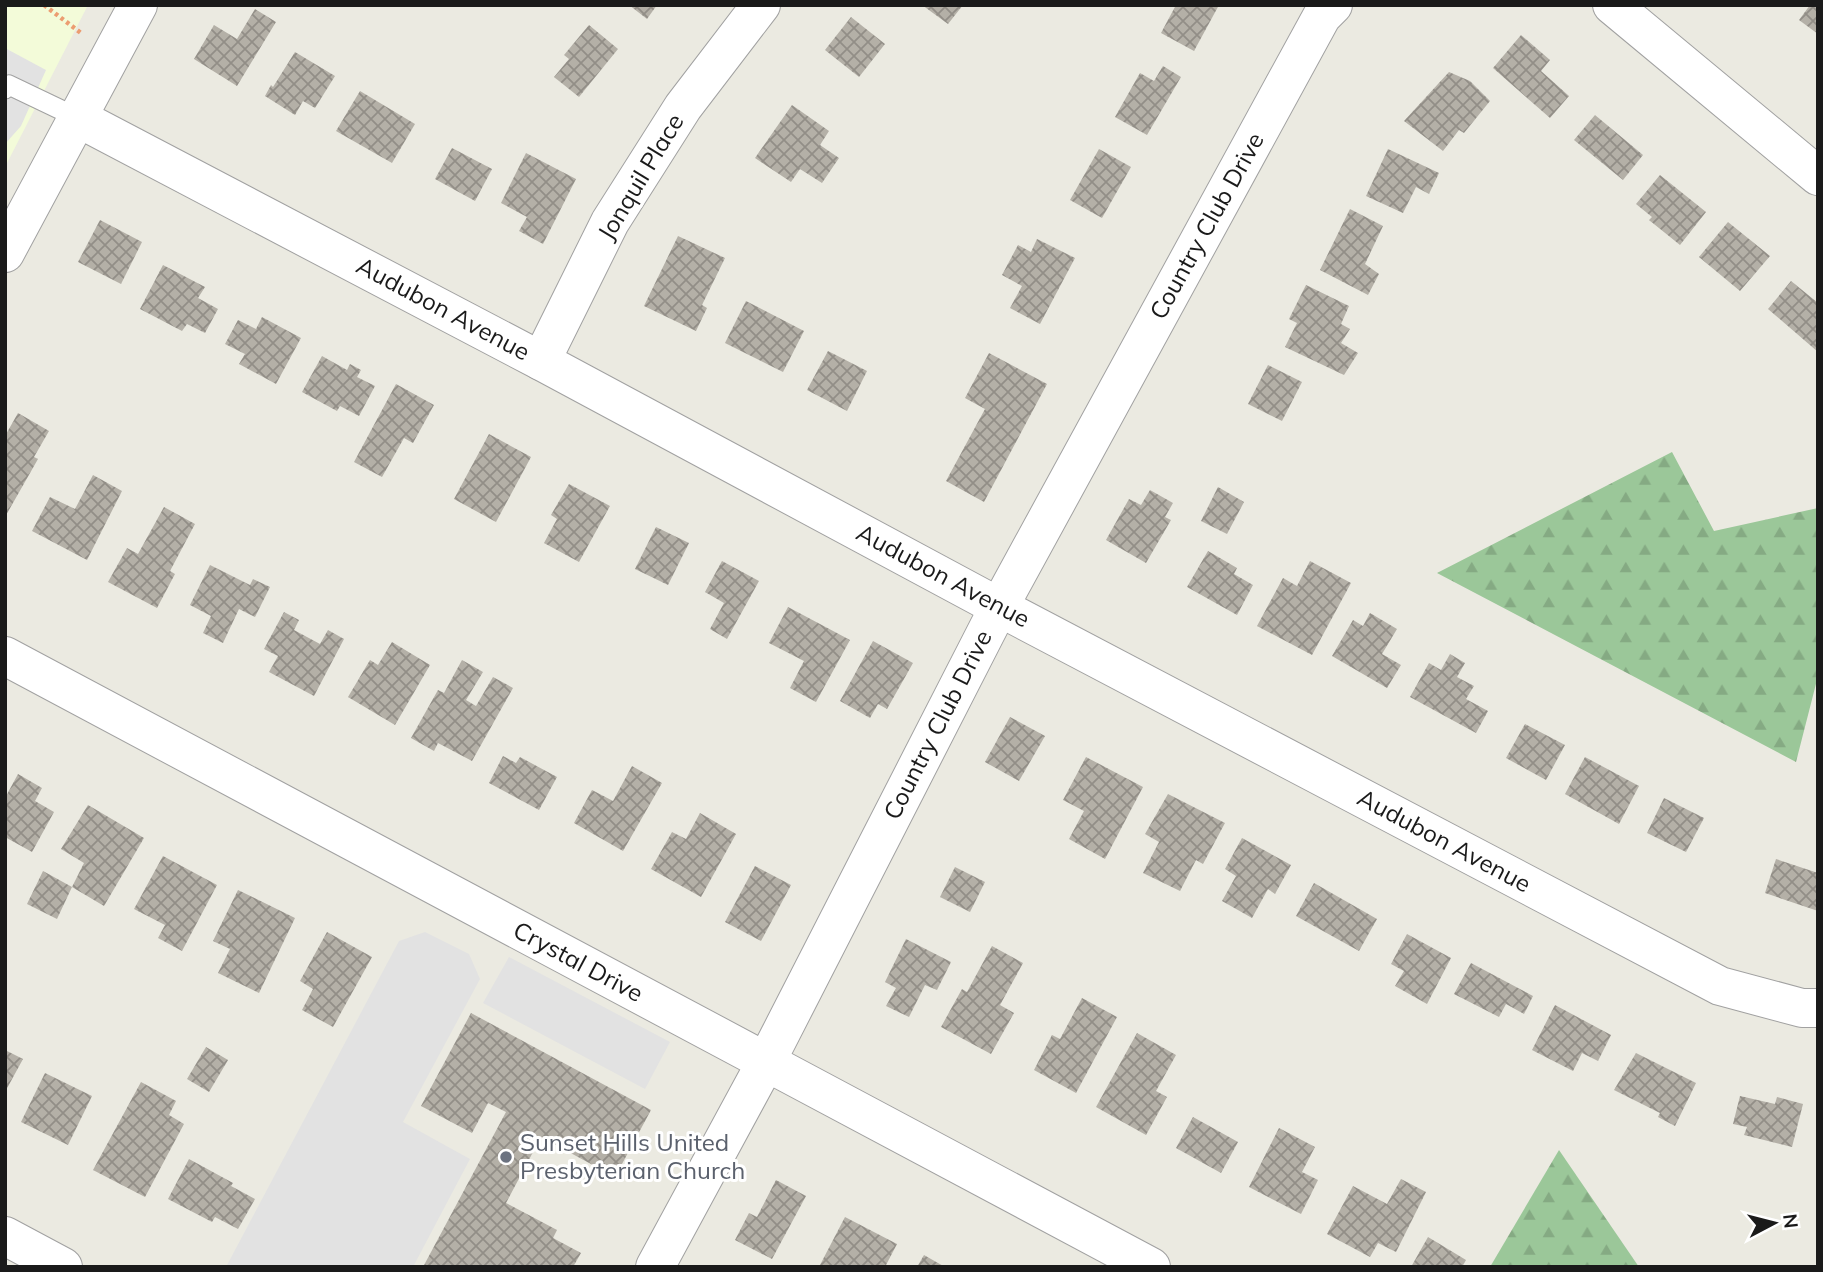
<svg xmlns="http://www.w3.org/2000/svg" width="1823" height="1272" viewBox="0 0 1823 1272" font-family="Mulish,sans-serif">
	<defs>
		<pattern id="forest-firs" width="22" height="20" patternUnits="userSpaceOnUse" patternTransform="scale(1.75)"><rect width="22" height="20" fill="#9bc799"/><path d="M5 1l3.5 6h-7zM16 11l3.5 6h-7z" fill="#85aa83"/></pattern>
		<pattern id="building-cross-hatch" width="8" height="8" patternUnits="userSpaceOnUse" patternTransform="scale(1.75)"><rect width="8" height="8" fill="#b4b0a7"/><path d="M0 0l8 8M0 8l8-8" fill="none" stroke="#928e87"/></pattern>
	</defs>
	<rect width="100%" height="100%" fill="#ebeae1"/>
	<path fill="#f3fbd9" d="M5 5H88L5 167Z"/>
	<g fill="url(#forest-firs)">
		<path d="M1672 452 1714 531 1818 508V676L1796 762 1437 573Z"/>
		<path d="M1559 1150 1639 1267H1490Z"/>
	</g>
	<g fill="#e2e2e2">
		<path d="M5 48 46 70 21 126 5 144Z"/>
		<path d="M425 932 469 954 480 979 403 1122 470 1159 413 1267H226L399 941Z"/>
		<path d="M509 957 670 1042 645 1089 483 1003Z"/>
	</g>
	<g fill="url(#building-cross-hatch)">
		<path d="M629 5H657L647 19Z"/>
		<path d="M922 5H963L948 24Z"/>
		<path d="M1176 5H1219L1194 51 1161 33Z"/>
		<path d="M1810 5H1818V34L1799 20Z"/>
		<path d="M255 9 276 22 237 86 194 59 214 25 237 39Z"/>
		<path d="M851 17 885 44 859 77 825 50Z"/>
		<path d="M589 25 618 49 579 97 554 77 569 59 564 55Z"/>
		<path d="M1521 35 1550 60 1541 71 1569 96 1550 118 1493 68Z"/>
		<path d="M295 52 335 76 315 108 303 101 295 115 265 96 271 85 273 87Z"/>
		<path d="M1163 66 1181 77 1147 135 1115 117 1140 73 1154 81Z"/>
		<path d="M1449 72 1470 81 1490 101 1464 133 1459 130 1443 151 1404 121Z"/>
		<path d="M360 91 415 124 392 163 336 131Z"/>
		<path d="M792 105 829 131 820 145 839 158 822 183 800 169 791 182 755 158Z"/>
		<path d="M1595 115 1643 155 1623 180 1574 140Z"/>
		<path d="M452 148 492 169 475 201 435 179Z"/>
		<path d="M1099 149 1131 167 1102 218 1070 200Z"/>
		<path d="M1388 149 1439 173 1429 194 1416 187 1403 213 1366 196Z"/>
		<path d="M526 153 576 179 543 244 519 231 527 217 501 203Z"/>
		<path d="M1660 175 1706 212 1680 245 1649 220 1652 217 1636 204Z"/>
		<path d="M1350 209 1383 226 1365 264 1379 274 1368 295 1320 270Z"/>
		<path d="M100 220 142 242 121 284 78 262Z"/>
		<path d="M1728 222 1770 256 1740 291 1699 257Z"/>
		<path d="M678 236 725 258 702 305 707 308 696 331 644 306Z"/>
		<path d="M1037 239 1075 258 1040 324 1010 308 1022 286 1002 275 1018 245 1031 252Z"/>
		<path d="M163 265 205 287 198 298 218 309 205 333 187 324 182 331 140 309Z"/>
		<path d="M1791 281 1818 303V352L1768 309Z"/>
		<path d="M1306 285 1349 306 1341 324 1350 329 1341 343 1358 353 1344 375 1285 347 1297 323 1289 319Z"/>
		<path d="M746 301 804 331 783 372 725 343Z"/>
		<path d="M262 317 301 338 276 384 239 364 245 354 225 344 238 320 256 329Z"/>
		<path d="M828 351 867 371 847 411 807 390Z"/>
		<path d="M989 353 1047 384 984 502 946 481 985 409 965 398Z"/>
		<path d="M322 356 347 370 350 364 361 370 357 377 375 386 359 416 340 406 337 411 302 392Z"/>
		<path d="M1268 365 1302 382 1282 421 1248 404Z"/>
		<path d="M396 384 434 405 413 443 404 438 382 477 354 462Z"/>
		<path d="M18 413 49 431 34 457 38 459 5 517V436Z"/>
		<path d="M489 434 531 457 496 522 454 499Z"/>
		<path d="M93 475 122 491 87 560 32 531 50 497 75 509Z"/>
		<path d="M569 484 610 506 579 562 544 543 557 519 551 515Z"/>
		<path d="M1218 487 1244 502 1227 534 1201 521Z"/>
		<path d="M1150 490 1173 503 1165 517 1171 520 1146 563 1106 540 1129 499 1141 505Z"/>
		<path d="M164 507 195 524 170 571 175 574 157 608 108 582 127 548 138 554Z"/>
		<path d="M656 527 689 543 668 585 635 569Z"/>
		<path d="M1208 551 1237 568 1234 574 1253 585 1237 615 1187 587Z"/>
		<path d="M722 561 759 581 727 639 710 629 724 603 705 592Z"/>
		<path d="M1310 561 1351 583 1312 655 1257 626 1283 578 1297 586Z"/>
		<path d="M210 565 250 585 253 579 270 587 255 617 239 609 223 643 203 633 211 616 190 605Z"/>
		<path d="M788 607 850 640 816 702 790 688 804 661 769 643Z"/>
		<path d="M284 612 299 620 294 630 320 644 328 630 344 639 314 696 269 672 278 656 264 649Z"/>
		<path d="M1370 613 1397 629 1382 654 1401 665 1387 688 1332 656 1353 620 1363 626Z"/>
		<path d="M873 641 913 663 887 709 878 704 870 718 840 701Z"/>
		<path d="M392 642 430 665 395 725 348 697 370 660 378 665Z"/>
		<path d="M1450 654 1465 663 1457 677 1474 686 1466 699 1488 711 1476 733 1410 697 1429 663 1441 670Z"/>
		<path d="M462 660 483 672 466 700 476 706 493 677 513 688 472 761 438 743 434 751 411 738 438 690 444 693Z"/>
		<path d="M1010 717 1045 736 1019 781 985 762Z"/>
		<path d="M1525 724 1565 745 1546 780 1506 758Z"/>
		<path d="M503 756 516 763 520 757 557 777 539 810 489 783Z"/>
		<path d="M1086 757 1143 787 1105 859 1069 839 1084 811 1063 800Z"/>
		<path d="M1585 757 1639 786 1619 824 1565 794Z"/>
		<path d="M632 766 662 783 623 851 574 823 592 790 613 801Z"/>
		<path d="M18 774 42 788 35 801 54 812 32 852 5 837V798Z"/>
		<path d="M1168 794 1225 823 1203 864 1196 860 1180 891 1143 873 1159 842 1145 834Z"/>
		<path d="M1664 798 1704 818 1686 852 1647 833Z"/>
		<path d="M88 805 144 838 104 906 72 887 57 919 27 904 43 871 72 887 84 863 61 849Z"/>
		<path d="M700 813 736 834 701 897 651 869 672 832 686 839Z"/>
		<path d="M1242 838 1291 865 1275 894 1268 889 1252 918 1222 901 1236 876 1225 869Z"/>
		<path d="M163 856 217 885 182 951 158 938 165 925 134 909Z"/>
		<path d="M1776 859 1818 873V911L1765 893Z"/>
		<path d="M755 866 791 885 761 941 725 922Z"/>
		<path d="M955 867 985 882 970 912 940 897Z"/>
		<path d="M1314 883 1377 919 1359 951 1296 916Z"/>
		<path d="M238 890 295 918 259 993 218 973 230 949 213 941Z"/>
		<path d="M327 932 372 957 333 1027 302 1010 313 989 300 981Z"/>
		<path d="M1407 934 1451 958 1427 1004 1395 986 1404 971 1391 964Z"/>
		<path d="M906 939 951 962 937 990 925 985 909 1017 886 1006 896 988 885 982Z"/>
		<path d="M992 946 1023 963 1000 1005 1014 1013 991 1054 941 1027 962 989 967 992Z"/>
		<path d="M1471 963 1533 996 1524 1014 1506 1004 1499 1017 1454 994Z"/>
		<path d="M1082 998 1117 1017 1076 1093 1034 1070 1052 1035 1060 1039Z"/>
		<path d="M1555 1005 1611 1035 1598 1061 1582 1053 1573 1071 1532 1050Z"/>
		<path d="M471 1013 651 1110 615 1177 541 1137 506 1203 557 1230 553 1238 581 1253 573 1267H423L506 1112 488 1103 472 1133 421 1106Z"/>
		<path d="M1137 1033 1176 1055 1156 1091 1167 1097 1146 1135 1096 1107Z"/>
		<path d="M206 1047 228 1060 209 1092 187 1079Z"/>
		<path d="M5 1050 23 1059 5 1092Z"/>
		<path d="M1636 1053 1696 1083 1675 1126 1658 1117 1660 1113 1614 1090Z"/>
		<path d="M45 1073 92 1096 68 1145 21 1122Z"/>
		<path d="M141 1082 176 1101 169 1115 184 1124 145 1197 93 1170Z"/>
		<path d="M1740 1096 1775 1104 1777 1097 1803 1104 1792 1147 1744 1135 1747 1127 1733 1124Z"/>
		<path d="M1193 1117 1238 1142 1221 1173 1176 1148Z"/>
		<path d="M1279 1128 1315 1147 1302 1172 1318 1180 1301 1214 1249 1187Z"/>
		<path d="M189 1159 233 1183 231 1186 255 1199 238 1229 215 1217 212 1222 168 1199Z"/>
		<path d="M1401 1179 1426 1192 1396 1252 1378 1243 1370 1257 1327 1234 1353 1186 1387 1204Z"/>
		<path d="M776 1180 806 1196 772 1259 735 1240 749 1213 757 1217Z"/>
		<path d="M845 1217 897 1244 885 1267 820 1265Z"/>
		<path d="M1428 1237 1466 1260 1462 1267H1411Z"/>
		<path d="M924 1255 945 1267H917Z"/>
	</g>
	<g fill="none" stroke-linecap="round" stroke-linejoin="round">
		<g stroke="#a1a1a1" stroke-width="21">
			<path id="lane" d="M5 89 9 85 78 118"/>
		</g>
		<g stroke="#a1a1a1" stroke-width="40">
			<g id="street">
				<path d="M1612 5 1818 176"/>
				<path d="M78 118 541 361 999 607 1720 986 1802 1008H1818"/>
				<path d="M5 253 138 5"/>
				<path d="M541 361 610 222 683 107 761 5"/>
				<path d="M5 656 1151 1267"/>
				<path d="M5 1236 63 1267"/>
				<path d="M655 1267 766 1062 999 607 1322 16 1333 5"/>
			</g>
		</g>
		<path stroke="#ec9d71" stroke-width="4.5" stroke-dasharray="3.5 3.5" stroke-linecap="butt" d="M44 5 81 33"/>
		<use href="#lane" stroke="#fff" stroke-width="19"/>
		<use href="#street" stroke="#fff" stroke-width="38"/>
	</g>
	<circle fill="#6b7280" stroke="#fff" stroke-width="2.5" cx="506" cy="1157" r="7"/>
	<g text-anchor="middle" stroke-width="6" stroke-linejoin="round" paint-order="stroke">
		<g font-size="24" fill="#1a1a1a" stroke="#fff">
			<text transform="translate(641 177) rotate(-59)" y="8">Jonquil Place</text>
			<text transform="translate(1207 226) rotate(-61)" y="8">Country Club Drive</text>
			<text transform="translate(443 309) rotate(28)" y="8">Audubon Avenue</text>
			<text transform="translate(943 576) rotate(28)" y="8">Audubon Avenue</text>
			<text transform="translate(938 725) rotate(-63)" y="8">Country Club Drive</text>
			<text transform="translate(1444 841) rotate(28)" y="8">Audubon Avenue</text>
			<text transform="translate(578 962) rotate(28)" y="8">Crystal Drive</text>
		</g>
		<g font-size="24" fill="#5b616d" stroke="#fff" text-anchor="start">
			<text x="520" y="1151">Sunset Hills United<tspan x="520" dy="28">Presbyterian Church</tspan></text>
		</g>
	</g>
	<rect width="1823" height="1272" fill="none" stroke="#1a1a1a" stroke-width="14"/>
	<g transform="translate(1774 1223) rotate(83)" stroke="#ffffff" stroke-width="5" paint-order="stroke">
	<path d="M0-5L12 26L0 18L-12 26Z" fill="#1a1a1a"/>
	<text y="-10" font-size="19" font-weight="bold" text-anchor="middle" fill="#1a1a1a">N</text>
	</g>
</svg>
